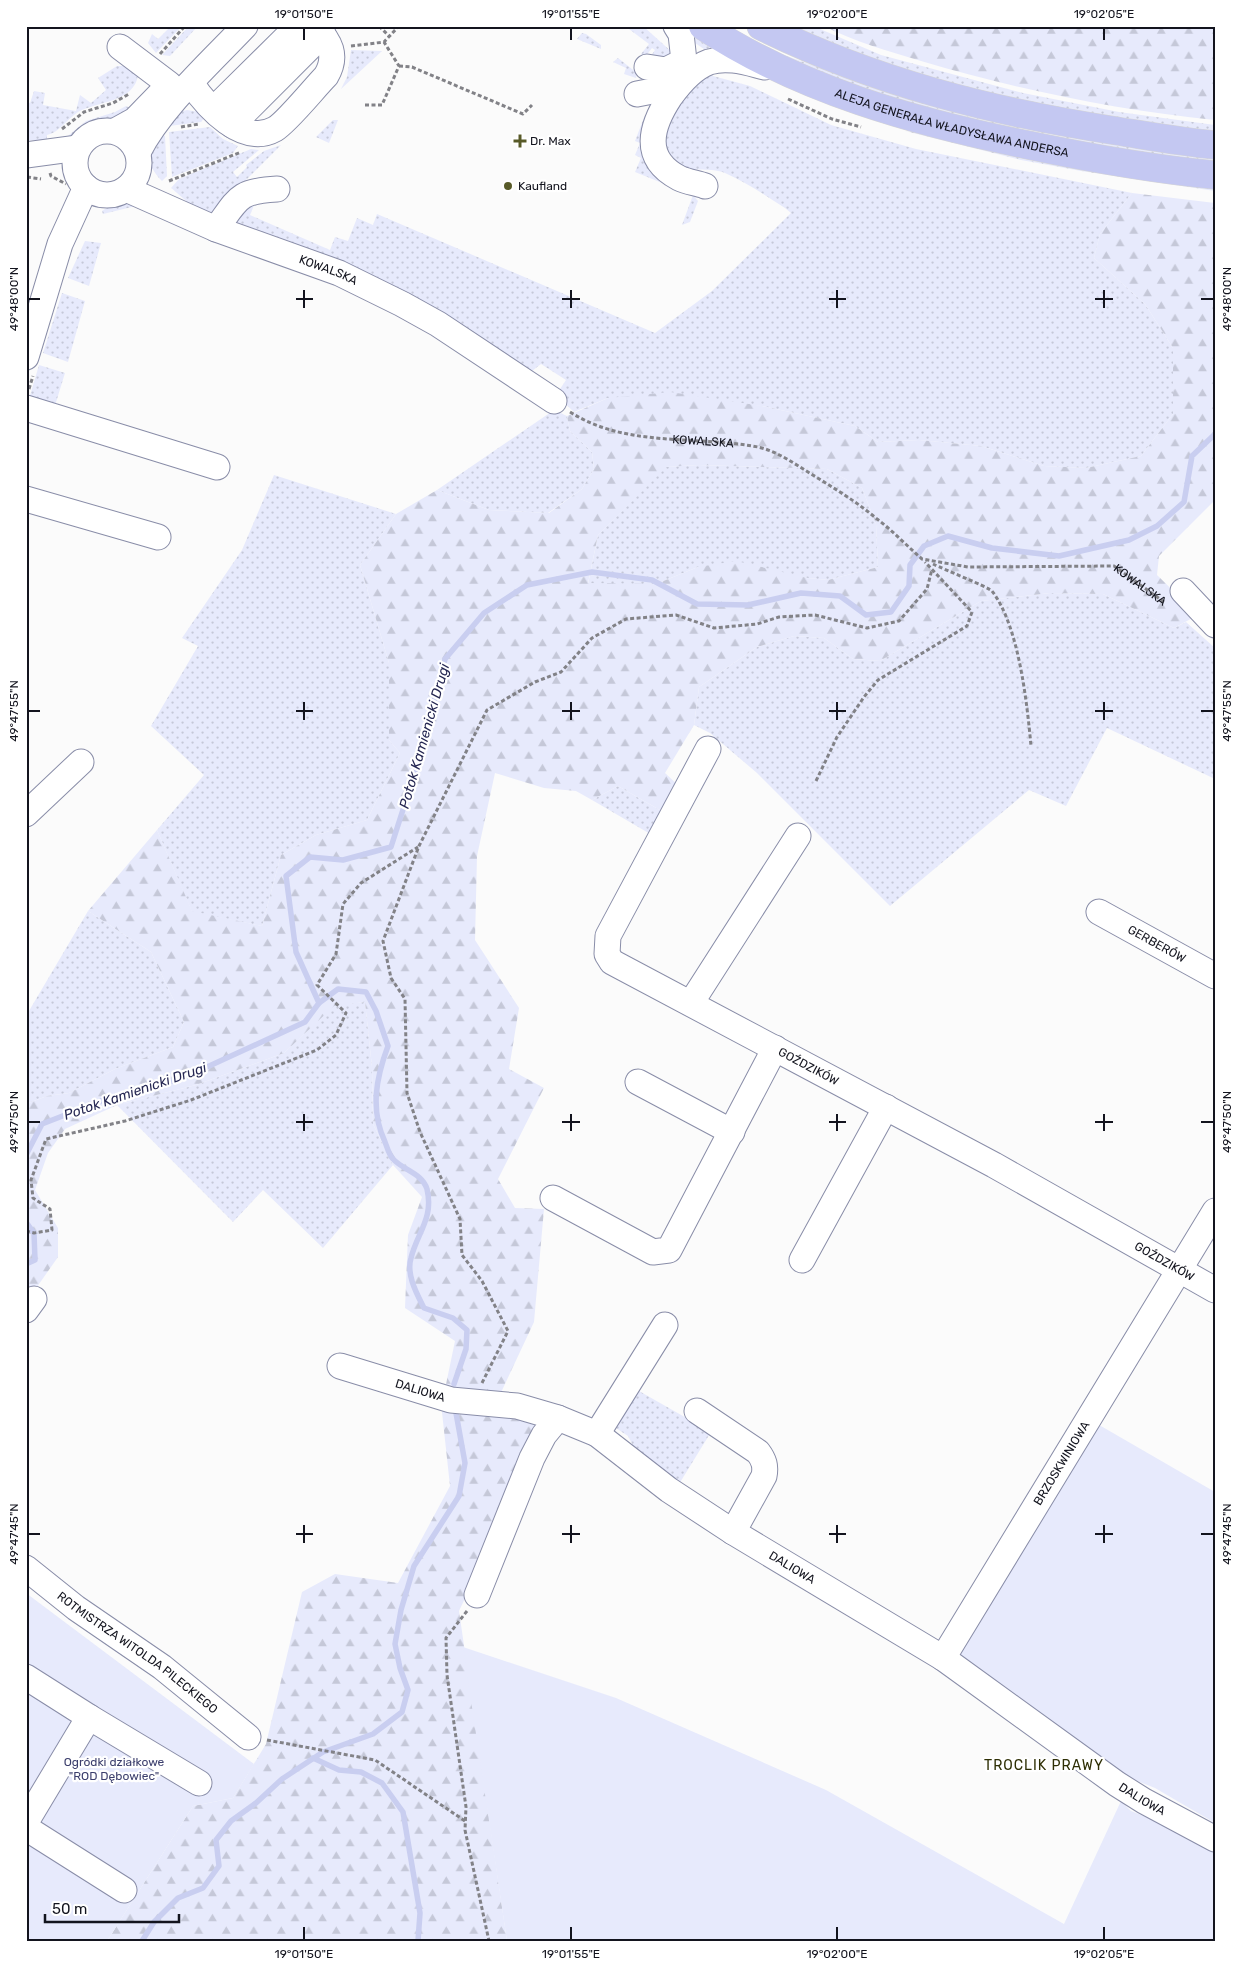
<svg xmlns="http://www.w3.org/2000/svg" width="1241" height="1967" viewBox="0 0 1241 1967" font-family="Rubik,sans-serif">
	<defs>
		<pattern id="grass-dots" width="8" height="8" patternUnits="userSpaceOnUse" patternTransform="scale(1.25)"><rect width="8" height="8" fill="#e7eafc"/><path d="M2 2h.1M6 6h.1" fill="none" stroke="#c5c8d8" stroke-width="1.8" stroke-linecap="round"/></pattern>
		<pattern id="forest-firs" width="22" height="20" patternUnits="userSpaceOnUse" patternTransform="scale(1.25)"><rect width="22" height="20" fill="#e7eafc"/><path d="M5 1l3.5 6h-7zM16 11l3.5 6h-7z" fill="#c5c8d8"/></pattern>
	</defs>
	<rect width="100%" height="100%" fill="#fbfbfb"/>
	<g fill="url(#grass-dots)">
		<path d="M171 26H182L156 53 148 43 152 34 158 39Z"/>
		<path d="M189 26H198L170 56 162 55Z"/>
		<path d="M625 26H643L674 54 668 59H649L655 50 652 48 645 57 641 54 649 44Z"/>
		<path d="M787 26H813L881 55 1023 93 1119 112 1215 125V135L1010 100 890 69Z"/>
		<path d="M582 33 586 34 601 45V49L577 39Z"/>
		<path d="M692 34 718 48 710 53 692 41Z"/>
		<path d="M351 50 382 51 341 89 347 77Z"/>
		<path d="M776 52 854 80 918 100 1215 157V164L1152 157 958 119 816 74Z"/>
		<path d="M618 58 637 73 636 78 624 74 626 68 613 62Z"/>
		<path d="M117 66H128L138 75C134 103 97 101 78 112 67 119 60 132 47 135V141L26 140V102L30 103 34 91 45 93 43 105 76 111 80 95 91 103 106 90 98 78Z"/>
		<path d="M702 73 750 86 831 125 916 149 1132 193 1100 234 1094 258 1145 304 1173 348V414L1141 456 1086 468 1044 466 981 446 919 440 878 442 855 426 762 406 608 398 574 412 556 395 566 380 541 364 527 375 234 227 233 217 255 203 250 215 330 250 335 237 348 241 357 218 373 225 377 214 655 333 712 291 791 213 785 208C766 196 746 182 725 173 711 167 694 173 680 165 644 144 686 93 702 73Z"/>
		<path d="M126 106 135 110 118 120 94 123 74 138 63 140 86 121 115 112Z"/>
		<path d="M187 110 199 112 205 117 201 122 169 126 179 112Z"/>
		<path d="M645 115 642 137 672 187 635 172 641 158 635 155 640 143 635 141Z"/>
		<path d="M333 120H338L329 143 316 137Z"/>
		<path d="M210 127 223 139 238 146 233 153 172 177 169 132Z"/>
		<path d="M905 131 936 135 1215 186V191L1081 171 1021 160Z"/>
		<path d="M159 132 165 136 167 176 162 181C144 163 150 153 159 132Z"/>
		<path d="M281 145 214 212C198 216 183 197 171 188L179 179 251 149 259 150 233 172 237 177 247 167 246 165 264 151Z"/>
		<path d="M693 195 698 201 690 222 682 225Z"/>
		<path d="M128 201 140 205 103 214 102 211 111 205Z"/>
		<path d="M85 241 101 243 89 286 68 278Z"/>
		<path d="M62 293 85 301 68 362 43 353Z"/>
		<path d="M39 365 65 373 53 412 29 399Z"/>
		<path d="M554 410 567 416 570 431 592 452 594 469 582 489 548 513 489 510 437 490Z"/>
		<path d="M698 465 827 469 862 488 876 524 878 567 828 580 698 567 656 584H588L598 535 665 467Z"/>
		<path d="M274 475 396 514 360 565 389 663V740L400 753 367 820 316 835 281 855 262 926 192 912 157 830 204 775 151 726 198 646 182 638 242 550Z"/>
		<path d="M1050 593 1103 594 1174 628 1186 622 1215 648V779L1107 728 1066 806 1029 790 890 906 757 773 710 733 694 725 699 687 757 647 794 636 824 638 853 659 880 661 981 601Z"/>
		<path d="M618 786 665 813 652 835 592 800Z"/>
		<path d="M88 911 151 952 184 1022 173 1047 115 1069 69 1093 47 1096 26 1104V1016Z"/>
		<path d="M365 1002 372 1067 373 1124 393 1165 323 1248 263 1190 233 1222 117 1105 196 1085 284 1053 334 1005Z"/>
		<path d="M632 1387 711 1432 676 1489 642 1463 628 1436 613 1426Z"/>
	</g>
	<g fill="url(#forest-firs)" fill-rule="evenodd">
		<path d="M824 26H1215V120C1116 110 1016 89 921 61 888 51 855 42 824 26Z"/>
		<path d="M1132 193 1215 203V500L1159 556 1157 575 1198 615 1174 628 1103 594 1050 593 981 601 880 661 853 659 824 638 794 636 757 647 699 687 694 725 665 773 680 787 665 813 618 786 592 800 576 791 544 788 495 773 477 856 475 940 519 1008 509 1069 544 1088 498 1179 515 1208 544 1209 534 1322 498 1399 444 1394 455 1341 405 1308 408 1235 422 1197 393 1165 373 1124 372 1067 365 1002 334 1006 284 1053 196 1085 117 1105 65 1129 48 1153 35 1190 58 1228V1257L32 1294 26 1289V1104L47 1096 69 1093 115 1069 173 1047 184 1022 151 952 88 911 157 830 192 911 262 926 281 855 316 835 367 820 400 753 389 740V663L360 565 396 514 437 490 489 510 549 513 582 489 594 469 592 452 570 431 567 416 608 398 670 392 762 406 855 426 878 442 919 440 981 446 1044 466 1086 468 1141 456 1173 414V348L1145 304 1094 258 1100 234ZM698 465 827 469 862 488 876 524 878 567 828 580 808 578 736 561 698 567 656 584 588 583 598 535 666 467Z"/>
		<path d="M441 1403 550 1420 459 1611 507 1941H107L193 1806 233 1798 266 1744 302 1592 335 1574 398 1583 450 1486Z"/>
	</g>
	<g fill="#e7eafc">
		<path d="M1094 1422 1215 1492V1823L1155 1788 1127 1777 963 1662 960 1650Z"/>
		<path d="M26 1593 254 1764 233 1798 193 1806 107 1941H26Z"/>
		<path d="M463 1647 616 1698 826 1790 1064 1924 1121 1801 1131 1811 1159 1822 1215 1852V1941H507Z"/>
	</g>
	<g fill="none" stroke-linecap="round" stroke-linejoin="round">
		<g stroke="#c9cef0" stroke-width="5.5">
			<path d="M319 1003 338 989 366 992 376 1011 388 1046C376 1078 370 1110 385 1142 387 1147 389 1155 393 1159 403 1170 422 1173 427 1189 434 1218 417 1233 411 1258 406 1275 417 1294 424 1308L453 1318 467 1330 466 1349 454 1384"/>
			<path d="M26 1155 42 1124 101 1101 183 1078 305 1022 319 1003 296 952 286 876 310 857 343 860 391 847 417 766 445 659 484 613 527 585 592 572 652 580 697 604 748 605 801 593 840 596 866 615 891 612 909 586 910 565 924 546 948 536 992 548 1059 556 1129 540 1157 526 1184 502 1192 456 1215 434"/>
			<path d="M26 1222 34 1233 35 1260 26 1264"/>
			<path d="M313 1758 339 1770 361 1772 382 1783 403 1812 420 1913 418 1941"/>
			<path d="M142 1941 154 1922 178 1898 203 1888 219 1866 216 1840 231 1821 256 1803 282 1779 323 1752 373 1734 402 1712 408 1690 400 1668 395 1644 401 1610 414 1566 459 1496 465 1463 456 1413"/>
		</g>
		<g stroke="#898da8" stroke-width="27">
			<g id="minor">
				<path d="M120 47 169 84"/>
				<path d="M647 67 666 70 684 61 681 34 676 26"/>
				<path d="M191 83C207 107 243 147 275 129 287 122 315 87 326 76 338 56 330 41 315 26"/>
				<path d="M637 94 678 86"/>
				<path d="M214 109 298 26"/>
				<path d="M232 125 323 34"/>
				<circle cx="107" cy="163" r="32"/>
				<path d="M115 131 135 120 169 85"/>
				<path d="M138 152C161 107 210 63 245 26"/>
				<path d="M26 155 78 148"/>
				<path d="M705 186C697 183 687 182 679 178 641 158 651 126 670 97 680 83 693 68 709 62 728 56 748 63 765 67"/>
				<path id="s2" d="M126 189 216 229 339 273 402 304 438 324 554 401"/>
				<path d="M216 229C238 199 237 191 277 189"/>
				<path d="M26 357 60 244 86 187"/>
				<path d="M26 408 217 467"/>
				<path d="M26 499 158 537"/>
				<path d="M1183 591 1215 625"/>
				<path id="s3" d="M708 749 608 936 607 954 612 962 994 1165 1215 1290"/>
				<path d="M26 814 81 762"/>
				<path id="s4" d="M1099 912 1215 976"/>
				<path d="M691 1003 798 836"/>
				<path d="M638 1082 732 1132"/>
				<path d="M553 1198 653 1252 669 1250 775 1048"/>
				<path d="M802 1260 886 1107"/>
				<path d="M26 1310 34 1299"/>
				<path id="s5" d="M340 1366 451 1400 517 1406 558 1418 597 1434 669 1490 733 1532 943 1658 1117 1784 1144 1801 1215 1839"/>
				<path d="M697 1411 758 1452C764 1460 766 1466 764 1476L733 1532"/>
				<path d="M597 1434 665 1325"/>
				<path id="s6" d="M26 1568 76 1608 162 1667 248 1737"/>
				<path d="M477 1595 532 1458 544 1435 558 1418"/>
				<path id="s7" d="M943 1658 1215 1211"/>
				<path d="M26 1677 89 1717 26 1822"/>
				<path d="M89 1717 199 1783"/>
				<path d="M26 1828 124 1890"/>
			</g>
		</g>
		<g stroke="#d5d5d6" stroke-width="29">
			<g id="major">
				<path id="s8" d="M703 26C800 90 915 122 1028 145 1090 158 1152 169 1215 175"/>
				<path d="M761 26C874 82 993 112 1117 131 1149 136 1182 142 1215 145"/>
			</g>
		</g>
		<g stroke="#828287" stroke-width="3" stroke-dasharray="4 2.5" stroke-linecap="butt">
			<path d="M379 26 389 36"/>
			<path d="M351 46 384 42 399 26"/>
			<path d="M160 54 185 26"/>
			<path d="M399 66 412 67 523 114 532 105"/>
			<path d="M788 99 832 119 861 127"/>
			<path d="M365 105H382L399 66 384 42"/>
			<path d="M181 127 199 124"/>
			<path d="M62 129 84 112 113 103 129 94"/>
			<path d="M50 173 51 176 66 184"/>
			<path d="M27 177 41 179"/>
			<path d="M169 181 241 152"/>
			<path d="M29 389 33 376"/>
			<path id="s1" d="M570 412C627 448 694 435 758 447 776 451 792 462 808 472 832 487 856 501 877 519 893 531 907 546 922 559L968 567 1114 566 1164 602"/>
			<path d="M933 564C943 569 988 587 992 591 1019 626 1027 703 1031 746"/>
			<path d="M816 781 837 737 864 697 878 680 967 626 972 612 925 562"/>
			<path d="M26 1231 34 1233 52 1230 50 1209 33 1198 31 1180 46 1139 125 1121 191 1100 317 1050 336 1035 346 1013 317 985 336 954 343 904 361 883 418 847"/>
			<path d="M482 1383 508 1331 482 1281 462 1255 460 1219 420 1132 407 1093 405 999 391 978 383 941 419 846 487 710 535 682 561 672 592 638 626 619 676 615 714 628 757 624 779 617 815 615 867 628 899 621 927 589 932 569"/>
			<path d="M467 1611 446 1638 447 1675 466 1807 465 1830 489 1941"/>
			<path d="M267 1740 375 1760 465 1821"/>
		</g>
		<use href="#minor" stroke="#fff" stroke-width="25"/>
		<use href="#major" stroke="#c4c8f2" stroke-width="28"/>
	</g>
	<path fill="none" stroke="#13141e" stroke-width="2" d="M304 28V40M571 28V40M837 28V40M1104 28V40M304 290V308M571 290V308M837 290V308M1104 290V308M28 299H40M296 299H313M562 299H580M829 299H846M1095 299H1113M1201 299H1214M304 702V720M571 702V720M837 702V720M1104 702V720M28 711H40M296 711H313M562 711H580M829 711H846M1095 711H1113M1201 711H1214M304 1114V1131M571 1114V1131M837 1114V1131M1104 1114V1131M28 1122H40M296 1122H313M562 1122H580M829 1122H846M1095 1122H1113M1201 1122H1214M304 1525V1543M571 1525V1543M837 1525V1543M1104 1525V1543M28 1534H40M296 1534H313M562 1534H580M829 1534H846M1095 1534H1113M1201 1534H1214M304 1927V1940M571 1927V1940M837 1927V1940M1104 1927V1940"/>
	<g fill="#585a28" stroke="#fff" stroke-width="2">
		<path d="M517.5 133.5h5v5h5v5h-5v5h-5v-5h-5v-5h5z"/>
		<circle cx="508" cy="186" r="5"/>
	</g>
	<g text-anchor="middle" stroke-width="4.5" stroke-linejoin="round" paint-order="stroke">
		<g font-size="12" fill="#13141e" stroke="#fff">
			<text dy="4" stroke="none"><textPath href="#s8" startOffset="269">ALEJA GENERAŁA WŁADYSŁAWA ANDERSA</textPath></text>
			<text dy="4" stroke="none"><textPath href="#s2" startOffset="218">KOWALSKA</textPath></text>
			<text dy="4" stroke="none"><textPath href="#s1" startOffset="138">KOWALSKA</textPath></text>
			<text dy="4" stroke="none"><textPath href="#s1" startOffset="618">KOWALSKA</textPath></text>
			<text dy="4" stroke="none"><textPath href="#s4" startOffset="66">GERBERÓW</textPath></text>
			<text dy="4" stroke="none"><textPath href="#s3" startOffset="462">GOŹDZIKÓW</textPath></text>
			<text dy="4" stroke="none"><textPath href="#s3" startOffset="868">GOŹDZIKÓW</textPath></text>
			<text dy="4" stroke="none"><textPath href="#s5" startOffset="84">DALIOWA</textPath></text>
			<text dy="4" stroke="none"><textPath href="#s7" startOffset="228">BRZOSKWINIOWA</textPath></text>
			<text dy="4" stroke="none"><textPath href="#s5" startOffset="504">DALIOWA</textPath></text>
			<text dy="4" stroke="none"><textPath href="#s6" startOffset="140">ROTMISTRZA WITOLDA PILECKIEGO</textPath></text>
			<text dy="4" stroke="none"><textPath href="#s5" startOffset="924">DALIOWA</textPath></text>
		</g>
		<g font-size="12" fill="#13141e" stroke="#fff" text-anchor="start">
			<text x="530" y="145">Dr. Max</text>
			<text x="518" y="190">Kaufland</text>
		</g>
		<g font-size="12" fill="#3b3e6c" stroke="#fff">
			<text x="114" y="1766">Ogródki działkowe<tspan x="114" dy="14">"ROD Dębowiec"</tspan></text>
		</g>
		<g font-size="14" font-style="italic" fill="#252752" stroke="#fff">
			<text transform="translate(424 736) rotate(-74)" y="5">Potok Kamienicki Drugi</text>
			<text transform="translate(135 1091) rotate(-19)" y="5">Potok Kamienicki Drugi</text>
		</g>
		<g font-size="14" letter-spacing="1" fill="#2e2f05" stroke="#fff">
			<text x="1044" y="1770">TROCLIK PRAWY</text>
		</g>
	</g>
	<rect width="1241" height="1967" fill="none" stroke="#ffffff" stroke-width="55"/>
	<path d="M45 1914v8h134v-8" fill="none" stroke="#13141e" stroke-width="2.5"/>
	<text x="52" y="1914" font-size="15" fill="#13141e" stroke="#ffffff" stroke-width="4" paint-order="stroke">50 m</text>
	<rect x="28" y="28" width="1186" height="1912" fill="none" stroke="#13141e" stroke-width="2"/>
	<g font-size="12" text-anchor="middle" fill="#13141e">
		<text x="304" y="18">19°01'50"E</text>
		<text x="571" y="18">19°01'55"E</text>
		<text x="837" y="18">19°02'00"E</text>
		<text x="1104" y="18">19°02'05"E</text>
		<text transform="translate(14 299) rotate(-90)" y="4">49°48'00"N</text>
		<text transform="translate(1227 299) rotate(-90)" y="4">49°48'00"N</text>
		<text transform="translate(14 711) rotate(-90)" y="4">49°47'55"N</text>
		<text transform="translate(1227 711) rotate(-90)" y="4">49°47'55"N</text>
		<text transform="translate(14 1122) rotate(-90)" y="4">49°47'50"N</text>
		<text transform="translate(1227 1122) rotate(-90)" y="4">49°47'50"N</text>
		<text transform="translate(14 1534) rotate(-90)" y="4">49°47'45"N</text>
		<text transform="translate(1227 1534) rotate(-90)" y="4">49°47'45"N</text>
		<text x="304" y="1958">19°01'50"E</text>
		<text x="571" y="1958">19°01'55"E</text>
		<text x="837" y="1958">19°02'00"E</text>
		<text x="1104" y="1958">19°02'05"E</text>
	</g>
</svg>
